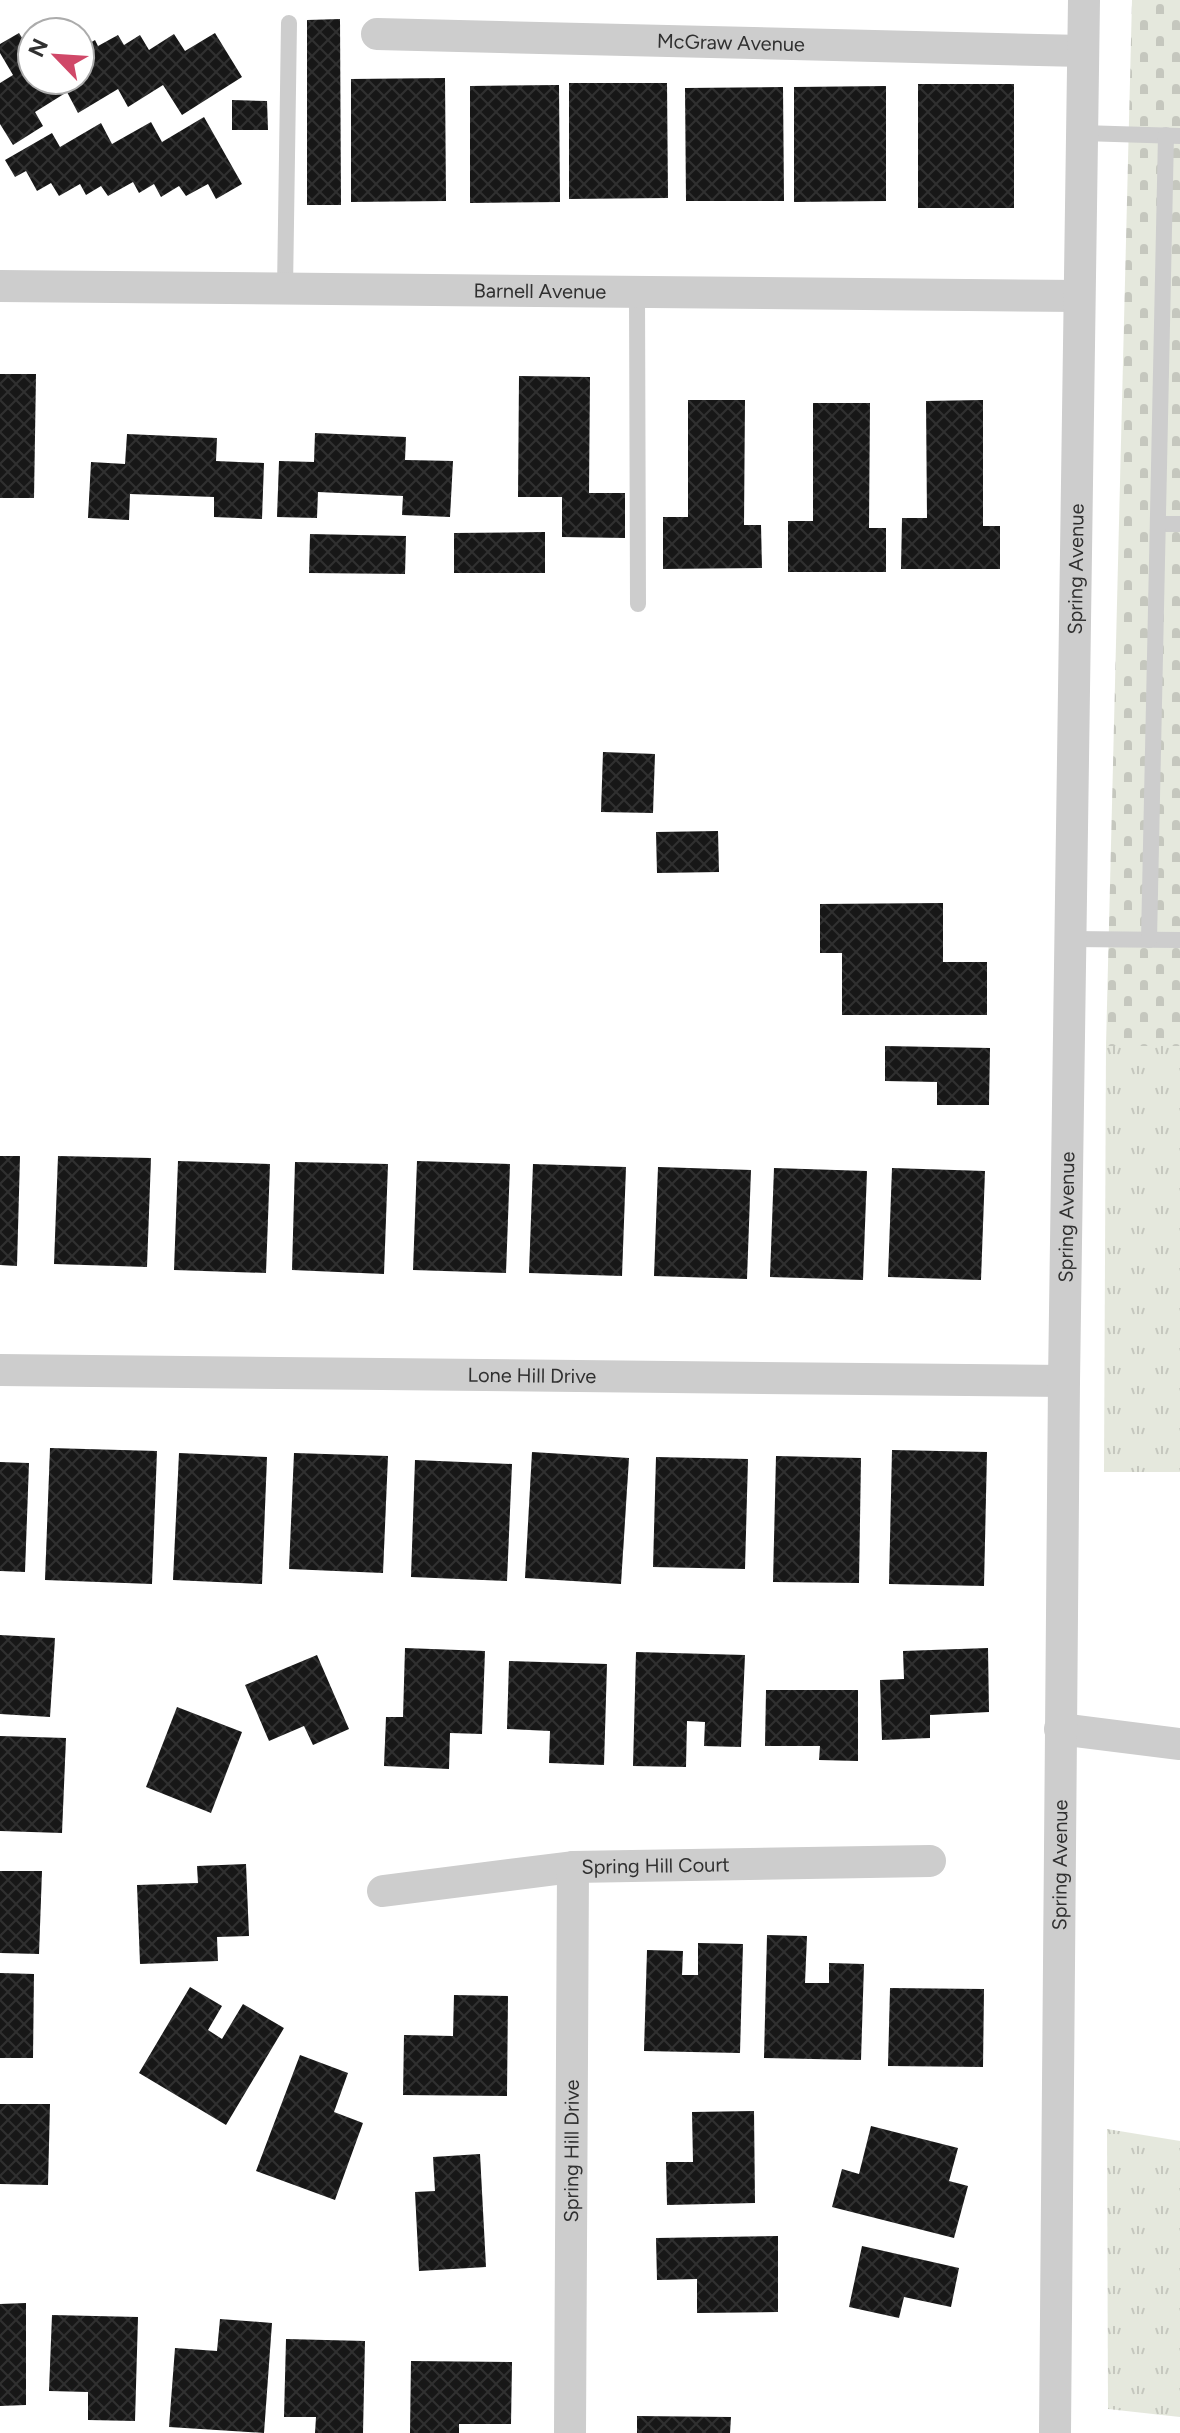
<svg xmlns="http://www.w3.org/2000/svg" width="1180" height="2433" viewBox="0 0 1180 2433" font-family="Figtree,sans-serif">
	<defs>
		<pattern id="grass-tufts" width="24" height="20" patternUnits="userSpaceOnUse" patternTransform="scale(2)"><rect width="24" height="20" fill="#e5e8dd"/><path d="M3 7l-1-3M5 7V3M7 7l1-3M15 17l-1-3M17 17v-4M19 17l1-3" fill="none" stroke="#c5c7be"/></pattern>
		<pattern id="cemetery-stones" width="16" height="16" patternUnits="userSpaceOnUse" patternTransform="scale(2)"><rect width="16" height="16" fill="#e5e8dd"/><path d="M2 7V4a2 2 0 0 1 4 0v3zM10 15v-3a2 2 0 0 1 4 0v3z" fill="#c5c7be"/></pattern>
		<pattern id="building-cross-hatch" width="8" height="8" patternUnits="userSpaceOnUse" patternTransform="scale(2)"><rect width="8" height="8" fill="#171717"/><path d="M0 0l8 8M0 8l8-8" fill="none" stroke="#303030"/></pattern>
	</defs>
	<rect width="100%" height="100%" fill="#fff"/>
	<g fill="url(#grass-tufts)">
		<path d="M1106 1046H1180V1472H1104Z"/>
		<path d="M1107 2129 1180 2141V2417L1108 2409Z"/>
	</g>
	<path fill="url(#cemetery-stones)" d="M1132 0H1180V1046H1106Z"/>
	<g fill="url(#building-cross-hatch)">
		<path d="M340 19 341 205H307V20Z"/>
		<path d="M19 33 29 49 32 47V80H80V49L95 40 98 46 118 35 124 45 140 35 149 50 174 34 185 51 215 33 242 77 182 115 163 85 128 107 118 89 78 113 67 92 35 112 43 126 13 145 0 124V83L13 75 0 53V44Z"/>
		<path d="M445 78 446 201 351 202V79Z"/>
		<path d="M569 83H667L668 198 569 199Z"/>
		<rect x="918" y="84" width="96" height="124"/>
		<path d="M559 85 560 202 470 203V86Z"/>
		<path d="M886 86V201L794 202V87Z"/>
		<path d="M783 87 784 201H686L685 88Z"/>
		<path d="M232 100 267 101 268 130H232Z"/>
		<path d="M204 117 242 184 216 199 208 184 186 196 179 186 161 197 154 184 139 193 133 182 108 196 101 186 86 195 80 184 59 196 51 183 37 191 26 171 15 177 5 160 52 133 60 147 101 123 112 144 151 122 162 142Z"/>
		<path d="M0 374H36L34 498H0Z"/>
		<path d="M519 376 590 377 589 493H625V538L562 537V497H518Z"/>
		<path d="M688 400H745L744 525H761L762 568 663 569V517H688Z"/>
		<path d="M983 400V526H1000V569H901L902 518H927L926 401Z"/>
		<path d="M813 403H870L869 528H886V572H788V521H813Z"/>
		<path d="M315 433 406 437 405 460 453 461 450 517 402 515 403 496 318 492 317 518 277 517 279 461 314 462Z"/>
		<path d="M127 434 217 438 216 461 264 463 262 519 214 517V497L130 494 129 520 88 518 91 462 125 464Z"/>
		<path d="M545 532V573H454V533Z"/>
		<path d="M310 534 406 536 405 574 309 573Z"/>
		<path d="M603 752 655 754 653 813 601 812Z"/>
		<path d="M718 831 719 872 657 873 656 832Z"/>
		<path d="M943 903V962H987V1015H842V953H820V904Z"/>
		<path d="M885 1046 990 1048 989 1105H937V1082L885 1081Z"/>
		<path d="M0 1156H20L17 1266 0 1265Z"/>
		<path d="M58 1156 151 1158 147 1267 54 1264Z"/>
		<path d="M178 1161 270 1164 266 1273 174 1270Z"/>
		<path d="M417 1161 510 1164 506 1273 413 1270Z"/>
		<path d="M295 1162 388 1164 384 1274 292 1270Z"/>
		<path d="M533 1164 626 1167 622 1276 529 1273Z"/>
		<path d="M658 1167 751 1170 747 1279 654 1276Z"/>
		<path d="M774 1168 867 1171 863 1280 770 1277Z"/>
		<path d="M892 1168 985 1171 981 1280 888 1277Z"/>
		<path d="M50 1448 157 1451 152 1584 45 1580Z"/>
		<path d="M892 1450 987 1452 984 1586 889 1584Z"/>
		<path d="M532 1452 629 1458 621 1584 525 1578Z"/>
		<path d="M179 1453 267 1457 262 1584 173 1580Z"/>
		<path d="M294 1453 388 1456 383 1573 289 1569Z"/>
		<path d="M776 1456 861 1458 859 1583 773 1582Z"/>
		<path d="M656 1457 748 1459 745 1569 653 1567Z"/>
		<path d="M415 1460 512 1464 507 1581 411 1577Z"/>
		<path d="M0 1462 29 1463 25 1572 0 1571Z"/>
		<path d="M0 1635 55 1638 50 1717 0 1714Z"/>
		<path d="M405 1648 485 1651 482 1734 450 1733 449 1769 384 1766 386 1717H403Z"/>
		<path d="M988 1648 989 1712 930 1715V1738L882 1740 880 1680 904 1679 903 1651Z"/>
		<path d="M636 1652 745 1655 741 1747 704 1746 705 1722 687 1721 686 1767 633 1766Z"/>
		<path d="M317 1655 349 1729 313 1745 304 1726 269 1741 245 1685Z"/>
		<path d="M509 1661 607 1664 604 1765 549 1763 550 1731 507 1729Z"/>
		<path d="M766 1690H858V1761L819 1760 820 1746H765Z"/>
		<path d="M177 1707 242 1732 211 1813 146 1787Z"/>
		<path d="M0 1736 66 1738 62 1833 0 1831Z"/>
		<path d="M246 1864 249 1936 217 1937 218 1961 140 1964 137 1885 198 1883 197 1866Z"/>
		<path d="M0 1871H42L39 1954 0 1953Z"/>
		<path d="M767 1935 807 1936 805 1983H829V1963L864 1964 861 2060 764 2058Z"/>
		<path d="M698 1943 743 1944 740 2053 644 2051 647 1950 683 1951 682 1975H698Z"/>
		<path d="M0 1973 34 1974 33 2058H0Z"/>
		<path d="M190 1987 222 2006 208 2030 222 2039 243 2004 284 2028 226 2125 139 2073Z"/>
		<path d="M890 1988 984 1989 983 2067 888 2066Z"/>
		<path d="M454 1995 508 1996 507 2096 403 2095 404 2035 453 2036Z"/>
		<path d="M300 2055 348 2073 334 2112 363 2123 335 2200 256 2171Z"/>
		<path d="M0 2104H50L48 2185 0 2184Z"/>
		<path d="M754 2111 755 2203 667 2205 666 2162H693L692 2112Z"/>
		<path d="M871 2126 958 2148 949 2181 968 2186 954 2238 832 2207 842 2169 859 2174Z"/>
		<path d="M480 2154 486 2267 419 2271 415 2192 435 2191 433 2157Z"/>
		<path d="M778 2236V2312L697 2313V2279L657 2280 656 2238Z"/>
		<path d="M862 2246 959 2268 951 2307 904 2297 899 2318 849 2307Z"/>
		<path d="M26 2303V2405L0 2406V2304Z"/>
		<path d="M52 2315 138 2317 135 2421 88 2420V2392L49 2391Z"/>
		<path d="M220 2319 272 2323 264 2433 169 2427 175 2348 217 2351Z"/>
		<path d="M286 2339 365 2341 363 2433H315L316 2417H284Z"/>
		<path d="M411 2361 512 2362 511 2424H459V2433H410Z"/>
		<path d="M637 2416 731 2417 730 2433H637Z"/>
	</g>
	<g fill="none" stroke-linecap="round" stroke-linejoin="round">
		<g stroke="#cdcdcd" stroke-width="16">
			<path d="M1082 133 1180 136"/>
			<path d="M285 289 289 23"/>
			<path d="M637 292 638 604"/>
			<path d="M1158 524H1180"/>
			<path d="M1070 939 1180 940"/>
			<path d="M1149 940 1166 135"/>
		</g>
		<g stroke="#cdcdcd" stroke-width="32">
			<path id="s1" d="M377 34 1083 51"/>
			<path id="s2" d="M0 286 1079 296"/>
			<path id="s3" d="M0 1370 1064 1381"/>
			<path d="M1060 1729 1180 1744"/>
			<path id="s4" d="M383 1891 573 1867 930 1861"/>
			<path id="s5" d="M570 2433 573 1867"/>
			<path id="s6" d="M1055 2433 1064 1381 1084 0"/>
		</g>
	</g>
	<g text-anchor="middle" stroke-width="8" stroke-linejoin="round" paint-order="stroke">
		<g font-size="20" fill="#303030" stroke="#fff">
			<text dy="7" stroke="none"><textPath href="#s1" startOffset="354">McGraw Avenue</textPath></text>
			<text dy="7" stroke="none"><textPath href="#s2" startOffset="540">Barnell Avenue</textPath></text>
			<text dy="7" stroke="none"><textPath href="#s6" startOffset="1864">Spring Avenue</textPath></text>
			<text dy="7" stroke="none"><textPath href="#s6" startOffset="1216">Spring Avenue</textPath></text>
			<text dy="7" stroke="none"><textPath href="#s3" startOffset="532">Lone Hill Drive</textPath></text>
			<text dy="7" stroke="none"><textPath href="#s6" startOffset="568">Spring Avenue</textPath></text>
			<text dy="7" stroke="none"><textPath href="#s4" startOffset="274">Spring Hill Court</textPath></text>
			<text dy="7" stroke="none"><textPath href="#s5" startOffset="282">Spring Hill Drive</textPath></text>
		</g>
	</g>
	<g transform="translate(56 56) rotate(295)"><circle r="38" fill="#ffffff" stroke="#acacac" stroke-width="2"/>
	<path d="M0-6L14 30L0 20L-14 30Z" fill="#d04868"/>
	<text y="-12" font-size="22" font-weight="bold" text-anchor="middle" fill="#303030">N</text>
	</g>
</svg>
